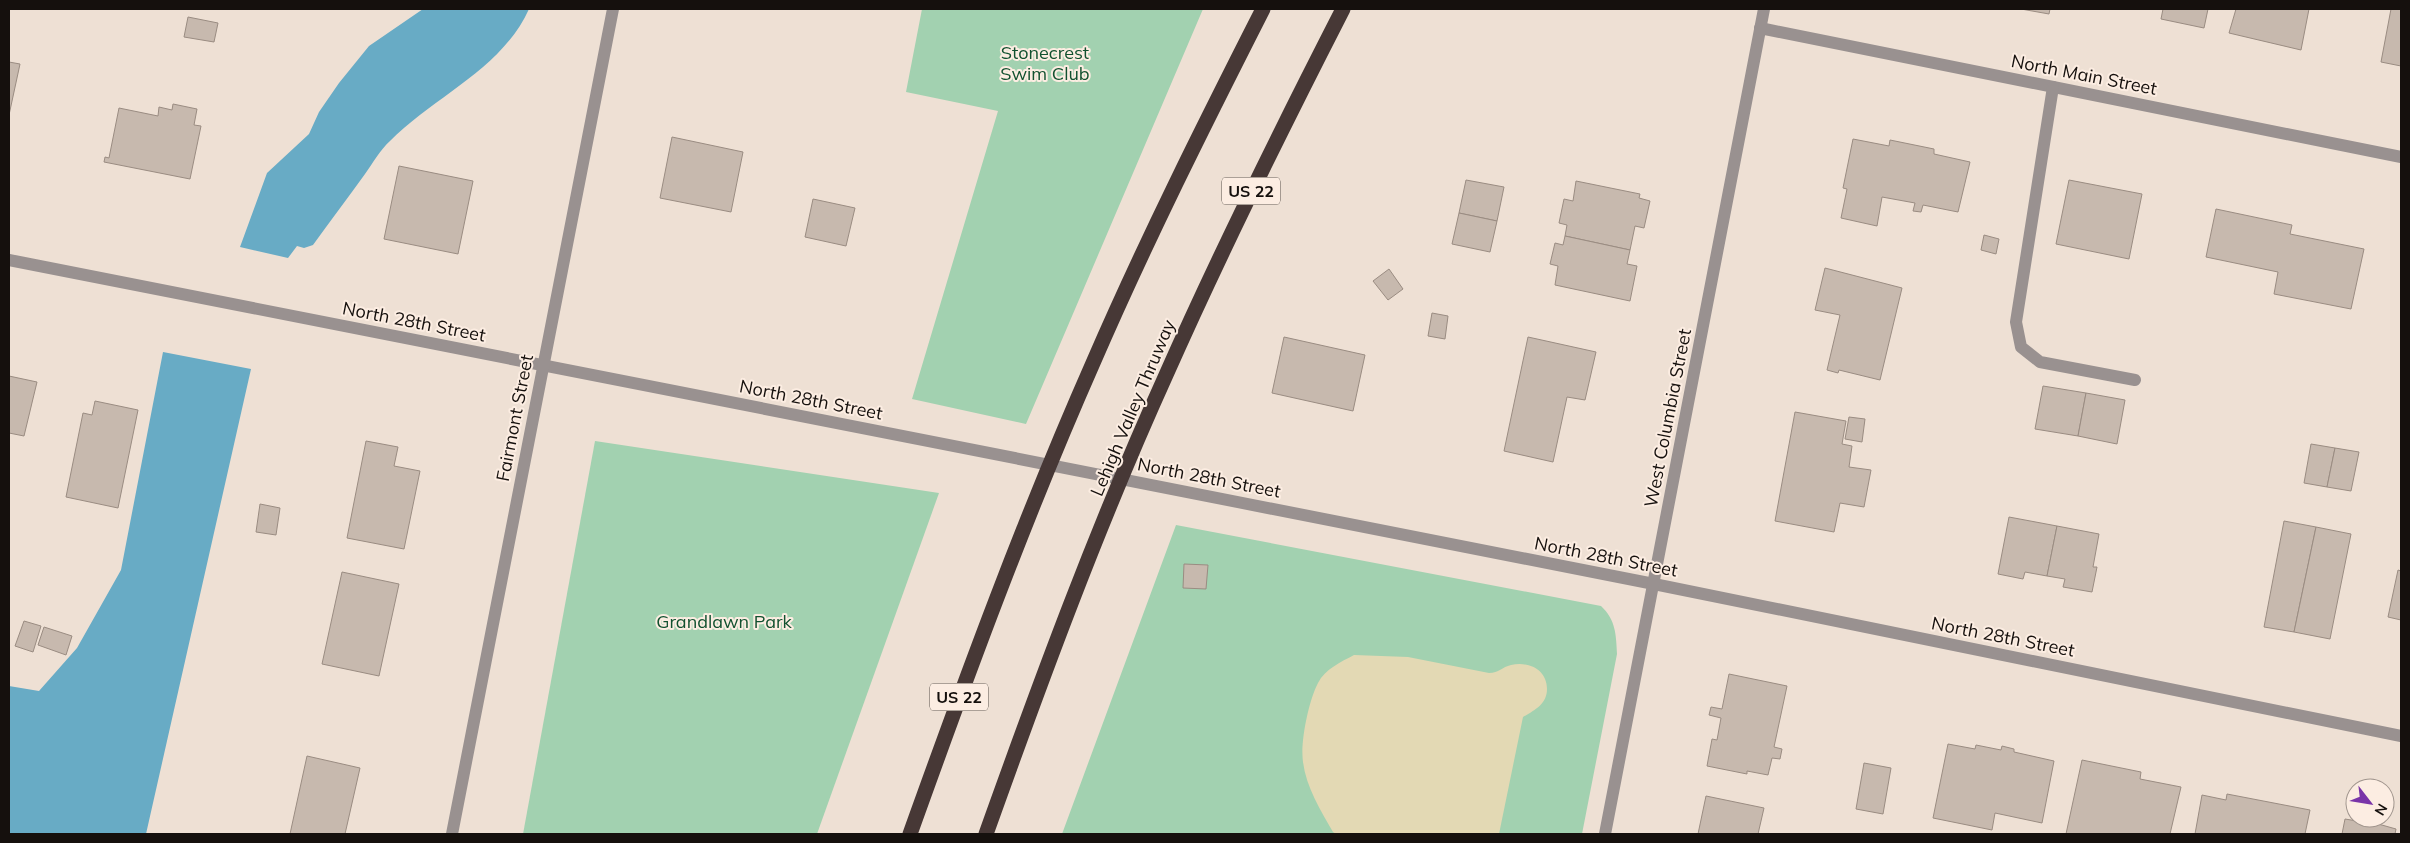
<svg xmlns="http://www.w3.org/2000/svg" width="2410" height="843" viewBox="0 0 2410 843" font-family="Mulish,sans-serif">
	<rect width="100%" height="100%" fill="#eee0d4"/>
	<g fill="#a2d1b0">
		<path d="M922 9H1203L1026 424 912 399 998 111 906 92Z"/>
		<path d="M595 441 939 493 817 834H523Z"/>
		<path d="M1176 525 1601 606C1616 620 1616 635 1617 654L1582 834H1062Z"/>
	</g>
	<path fill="#e3d9b4" d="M1354 655 1408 657 1489 673C1499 673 1502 667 1511 665 1529 661 1547 670 1547 689 1547 704 1535 710 1523 717L1499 834H1336L1333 832C1321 811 1306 787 1303 762 1300 742 1309 700 1318 683 1325 669 1341 662 1354 655Z"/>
	<g fill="#68abc5">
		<path d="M423 9H529C502 69 435 96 390 141 380 150 373 163 365 174 348 198 330 221 313 245L304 248 297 246 288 258 240 247 267 173 309 134 319 112 339 83 369 46Z"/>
		<path d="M163 352 251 369 146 834H9V686L39 691 77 648 121 570Z"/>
	</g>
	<g fill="#c7b9ae" stroke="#9a8c82">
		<path d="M2021 9H2050L2049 14Z"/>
		<path d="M2163 9H2208L2204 28 2161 19Z"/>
		<path d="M2236 9H2309L2301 50 2229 33Z"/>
		<path d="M2391 9H2401V66L2381 62Z"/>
		<path d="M188 17 218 23 214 42 184 37Z"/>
		<path d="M9 62 20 64 9 115Z"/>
		<path d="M173 104 197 109 194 125 201 126 190 179 104 162 105 157 109 158 119 108 158 116 159 107 172 110Z"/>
		<path d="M672 137 743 152 731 212 660 198Z"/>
		<path d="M1853 139 1889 146 1890 140 1934 149V154L1970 162 1958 212 1923 205 1921 212 1913 211 1915 203 1882 197 1877 226 1841 218 1847 189 1843 188Z"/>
		<path d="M399 166 473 181 458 254 384 239Z"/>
		<path d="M1466 180 1504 187 1497 221 1459 213Z"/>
		<path d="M2069 180 2142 194 2129 259 2056 244Z"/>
		<path d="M1576 181 1640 194 1639 198 1650 201 1644 228 1635 226 1630 250 1565 236 1567 225 1559 223 1564 199 1573 201Z"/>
		<path d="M813 199 855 208 846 246 805 237Z"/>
		<path d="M2216 209 2292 225 2290 234 2364 249 2351 309 2274 294 2278 272 2206 257Z"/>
		<path d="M1459 213 1497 221 1490 252 1452 244Z"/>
		<path d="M1984 235 1999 239 1996 254 1981 250Z"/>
		<path d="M1565 236 1630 250 1627 264 1637 266 1630 301 1555 285 1558 266 1550 264 1555 243 1563 245Z"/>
		<path d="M1825 268 1902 288 1880 380 1839 370 1838 373 1827 370 1840 315 1815 310Z"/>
		<path d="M1389 269 1403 289 1388 300 1373 281Z"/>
		<path d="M1432 313 1448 316 1445 339 1428 336Z"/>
		<path d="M1284 337 1365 355 1353 411 1272 393Z"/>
		<path d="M1528 337 1596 352 1585 400 1567 397 1553 462 1504 451Z"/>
		<path d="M9 376 37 382 24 436 9 433Z"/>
		<path d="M2043 386 2086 393 2078 436 2035 429Z"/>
		<path d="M2086 393 2125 400 2117 444 2078 436Z"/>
		<path d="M95 401 138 410 118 508 66 497 83 413 92 415Z"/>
		<path d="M1795 412 1846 421 1842 444 1852 446 1849 467 1871 470 1864 507 1840 503 1834 532 1775 521Z"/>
		<path d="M1849 417 1865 419 1862 442 1845 439Z"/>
		<path d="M366 441 398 447 394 466 420 471 404 549 347 538Z"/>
		<path d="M2311 444 2335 448 2327 487 2304 483Z"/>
		<path d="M2335 448 2359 452 2351 491 2327 487Z"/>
		<path d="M260 504 280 508 276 535 256 532Z"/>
		<path d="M2009 517 2057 526 2047 576 2025 572 2023 579 1998 574Z"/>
		<path d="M2284 521 2316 527 2294 632 2264 627Z"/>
		<path d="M2057 526 2099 534 2093 567H2097L2092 592 2063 587 2065 579 2047 576Z"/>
		<path d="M2316 527 2351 534 2330 639 2294 632Z"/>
		<path d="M1184 564 1208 565 1206 589 1183 588Z"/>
		<path d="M2398 570 2401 571V620L2388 617Z"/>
		<path d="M342 572 399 584 379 676 322 664Z"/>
		<path d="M24 621 41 626 33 652 15 646Z"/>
		<path d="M44 627 72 636 66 655 38 645Z"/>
		<path d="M1729 674 1787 686 1774 747 1782 749 1780 759 1772 758 1768 775 1747 771V774L1707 766 1712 739 1717 740 1721 718 1709 715 1711 707 1722 709Z"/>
		<path d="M1948 744 1975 749 1976 745 2001 750 2002 746 2014 749V752L2054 761 2042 823 1995 813 1992 830 1933 818Z"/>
		<path d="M307 756 360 768 345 834H290Z"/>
		<path d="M2082 760 2141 772 2140 779 2181 787 2170 834H2066Z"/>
		<path d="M1864 763 1891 768 1883 814 1856 809Z"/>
		<path d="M2227 794 2310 810 2305 834H2195L2202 795 2226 800Z"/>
		<path d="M1706 796 1764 808 1758 834H1698Z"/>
		<path d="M2357 818 2396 829 2395 834H2342L2345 819 2357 821Z"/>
	</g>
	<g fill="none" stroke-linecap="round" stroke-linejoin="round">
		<g stroke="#999190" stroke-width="12">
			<path d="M1760 28 2401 157"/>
			<path d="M2053 87 2016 322 2021 347 2040 362 2135 380"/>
			<path d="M9 260 1654 584 2401 736"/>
			<path d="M452 834 613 9"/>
			<path d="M1605 834 1764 9"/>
		</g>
		<g stroke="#473836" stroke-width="15">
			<path d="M910 834C967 675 1025 517 1093 363 1145 243 1204 125 1263 9"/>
			<path d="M986 834C1041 680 1098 525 1166 375 1221 251 1281 130 1343 9"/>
		</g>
	</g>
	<g text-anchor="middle" stroke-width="4" stroke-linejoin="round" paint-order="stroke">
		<g fill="#fcede2" stroke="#5a524d" stroke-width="1">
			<rect x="1222" y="177.5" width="58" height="27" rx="4"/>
			<rect x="930" y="683.5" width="58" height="27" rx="4"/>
		</g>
		<g font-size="16" font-weight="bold" fill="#15100d">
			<text x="1251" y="197">US 22</text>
			<text x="959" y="703">US 22</text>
		</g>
		<g font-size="18" fill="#11512f" stroke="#fcede2">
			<text x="1045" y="59">Stonecrest<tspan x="1045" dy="21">Swim Club</tspan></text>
			<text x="724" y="628">Grandlawn Park</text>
		</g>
		<g font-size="18" fill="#15100d" stroke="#fcede2">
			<text transform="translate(2084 75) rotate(11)" y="6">North Main Street</text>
			<text transform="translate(414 322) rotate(11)" y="6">North 28th Street</text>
			<text transform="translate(811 400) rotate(11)" y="6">North 28th Street</text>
			<text transform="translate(1133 408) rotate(-67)" y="6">Lehigh Valley Thruway</text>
			<text transform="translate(515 418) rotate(-79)" y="6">Fairmont Street</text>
			<text transform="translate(1668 418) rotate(-79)" y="6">West Columbia Street</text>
			<text transform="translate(1209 478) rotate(11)" y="6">North 28th Street</text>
			<text transform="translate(1606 557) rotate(11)" y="6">North 28th Street</text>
			<text transform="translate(2003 637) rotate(11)" y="6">North 28th Street</text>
		</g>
	</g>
	<rect width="2410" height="843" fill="none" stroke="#15100d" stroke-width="20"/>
	<g transform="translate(2370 803) rotate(121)"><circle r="24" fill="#fcede2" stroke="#a0958d"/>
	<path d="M0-4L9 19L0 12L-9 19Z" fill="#7934a8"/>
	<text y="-8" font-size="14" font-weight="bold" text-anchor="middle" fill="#15100d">N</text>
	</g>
</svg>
